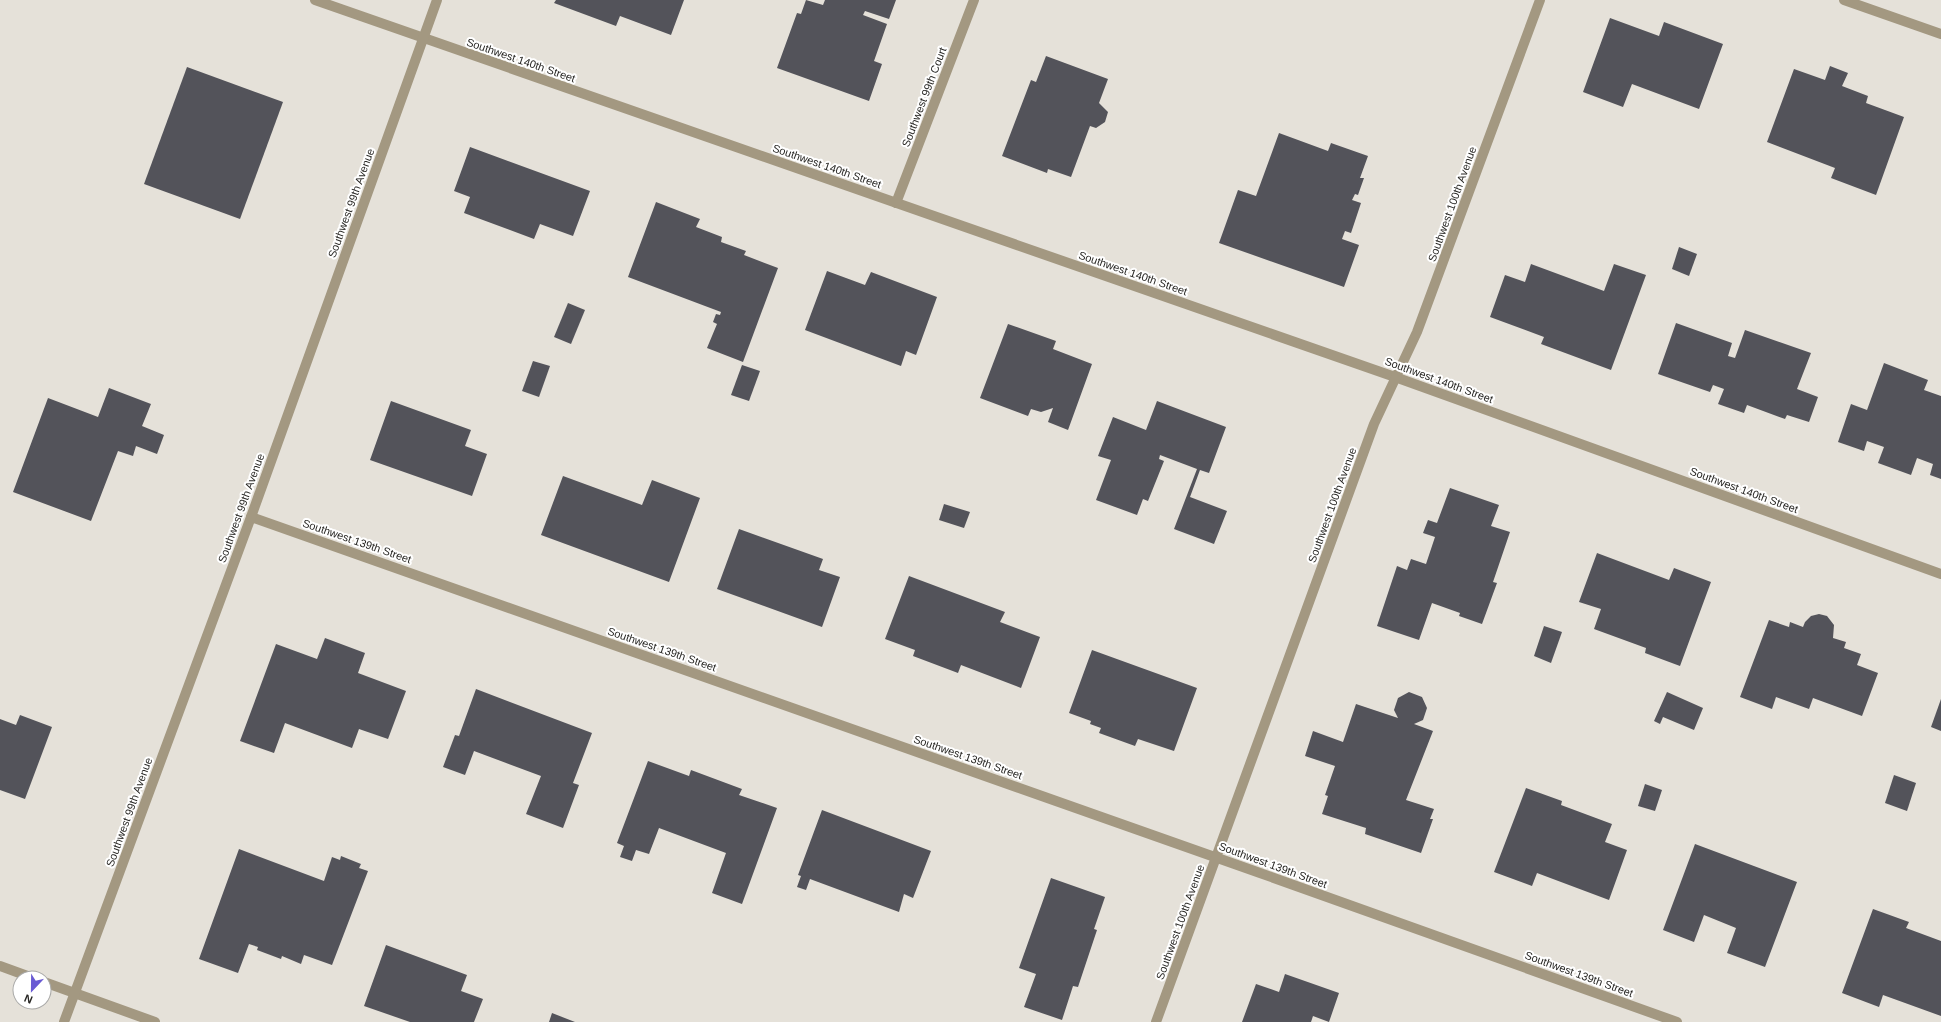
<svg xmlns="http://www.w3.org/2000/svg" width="1941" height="1022" viewBox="0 0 1941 1022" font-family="Helvetica,sans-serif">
	<rect width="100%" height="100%" fill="#e5e1d9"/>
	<g fill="#53535a">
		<path d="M556 0H684L671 35 620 16 616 26 554 3Z"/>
		<path d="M806 0 823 5 825 0H896L889 19 865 11 863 15 887 24 874 61 882 64 869 101 777 68 797 13 801 14Z"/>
		<path d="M1610 18 1659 36 1664 22 1723 44 1699 109 1632 84 1623 107 1583 92Z"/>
		<path d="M1046 56 1108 79 1099 103 1108 112 1105 122 1096 128 1090 126 1071 177 1048 169 1047 173 1002 156 1031 80 1036 82Z"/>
		<path d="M1830 66 1848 73 1842 86 1868 96 1866 103 1904 117 1876 195 1831 178 1835 168 1767 142 1794 69 1825 80Z"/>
		<path d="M187 67 283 102 240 219 144 184Z"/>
		<path d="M1279 133 1328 151 1331 143 1368 156 1360 178H1364L1358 195 1355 194 1352 200 1361 203 1351 233 1345 231 1342 239 1359 245 1344 287 1219 243 1238 190 1256 196Z"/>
		<path d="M470 147 590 191 573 236 540 224 534 239 464 213 470 197 454 191Z"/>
		<path d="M656 202 700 219 696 227 722 237 721 242 746 251 744 255 778 268 743 362 707 348 717 324 713 322 716 314 720 315 721 312 628 277Z"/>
		<path d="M1679 247 1697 254 1689 276 1672 269Z"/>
		<path d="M1531 264 1604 291 1614 264 1646 275 1611 370 1541 344 1544 337 1490 317 1505 275 1525 282Z"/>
		<path d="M827 271 865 285 871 272 937 297 916 355 906 351 901 366 805 330Z"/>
		<path d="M568 303 585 310 571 344 554 337Z"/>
		<path d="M1676 323 1732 343 1728 356 1735 358 1745 330 1811 353 1797 389 1818 397 1809 422 1787 415 1785 419 1747 405 1744 413 1718 404 1724 389 1713 385 1710 392 1658 374Z"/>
		<path d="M1008 324 1056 341 1053 349 1092 364 1068 430 1048 422 1053 408 1041 412 1031 409 1028 416 980 398Z"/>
		<path d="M533 361 550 366 539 397 522 391Z"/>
		<path d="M1884 363 1928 380 1924 390 1941 396V479L1930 475 1933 464 1917 458 1911 475 1878 463 1884 447 1867 441 1864 451 1838 442 1851 404 1867 410Z"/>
		<path d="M742 365 760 371 749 401 731 395Z"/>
		<path d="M109 388 151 404 142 426 164 435 157 454 136 446 133 456 118 451 91 521 13 492 48 398 98 417Z"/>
		<path d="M391 401 471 430 465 446 487 454 472 496 370 460Z"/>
		<path d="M1157 401 1226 427 1209 473 1200 470 1190 497 1227 511 1214 544 1174 529 1197 469 1160 455 1159 459 1164 461 1148 501 1143 499 1137 515 1096 500 1111 460 1098 456 1113 417 1146 430Z"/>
		<path d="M563 476 642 505 652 480 700 498 669 582 541 535Z"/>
		<path d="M1450 488 1499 505 1491 526 1510 532 1493 582 1497 583 1482 624 1459 616 1460 613 1432 603 1419 640 1377 626 1397 566 1407 570 1411 559 1426 564 1435 537 1423 533 1428 520 1437 523Z"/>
		<path d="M944 504 970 512 964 528 939 520Z"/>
		<path d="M739 529 823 559 819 570 840 577 822 627 717 589Z"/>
		<path d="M1597 553 1669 580 1674 568 1711 582 1680 666 1645 653 1646 648 1594 629 1601 609 1579 602Z"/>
		<path d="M909 576 1005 612 1000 622 1040 637 1021 688 961 665 958 673 913 656 915 650 885 639Z"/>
		<path d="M1819 614 1827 616 1834 625 1833 638 1846 642 1844 648 1861 654 1857 665 1878 673 1862 716 1813 698 1809 709 1776 697 1772 709 1740 697 1769 620 1789 627 1790 622 1803 627 1805 622 1811 616Z"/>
		<path d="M1544 626 1562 632 1551 663 1534 656Z"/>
		<path d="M325 638 365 653 358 673 406 691 388 739 359 729 352 748 285 723 274 753 240 741 276 644 317 659Z"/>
		<path d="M1092 650 1197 688 1174 751 1138 739 1135 746 1099 733 1101 728 1090 724 1091 721 1069 713Z"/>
		<path d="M476 689 592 733 573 783 579 785 563 828 526 814 541 776 474 751 465 775 443 767 455 735 459 736Z"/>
		<path d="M1409 692 1422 697 1427 708 1423 720 1414 724 1433 731 1406 800 1434 809 1430 819H1433L1421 853 1365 834 1366 828 1322 814 1328 796 1325 795 1335 766 1305 756 1313 731 1343 742 1356 704 1398 718 1394 710 1398 698Z"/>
		<path d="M1667 692 1703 708 1694 730 1663 717 1660 724 1654 721Z"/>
		<path d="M1941 699V731L1931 727Z"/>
		<path d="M20 715 52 727 25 799 0 790V719L16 725Z"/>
		<path d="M648 761 689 776 691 770 742 789 739 795 777 808 742 904 712 893 726 853 659 828 649 854 636 850 632 861 620 857 624 846 617 843Z"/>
		<path d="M1894 775 1916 783 1907 811 1885 803Z"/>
		<path d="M1645 784 1662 790 1655 811 1638 806Z"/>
		<path d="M1526 788 1562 801 1561 805 1612 824 1605 842 1627 850 1609 900 1537 873 1532 886 1494 872Z"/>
		<path d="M822 810 931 851 913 898 904 894 899 912 810 879 806 890 797 887 801 876 798 875Z"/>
		<path d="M1695 844 1797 882 1765 967 1727 953 1736 928 1704 915 1694 942 1663 930Z"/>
		<path d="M239 849 324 881 332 857 340 860 341 856 361 864 359 868 368 871 332 965 304 955 301 964 282 956 281 959 257 950 258 947 249 944 238 973 199 959Z"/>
		<path d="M1051 878 1105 897 1094 929 1097 930 1078 987 1073 986 1062 1020 1024 1007 1036 974 1019 968Z"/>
		<path d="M1873 909 1909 922 1906 928 1941 941V1016L1883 995 1879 1007 1842 993Z"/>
		<path d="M386 945 467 975 461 991 483 999 474 1022H410L364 1006Z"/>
		<path d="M1285 974 1339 993 1329 1022 1313 1016 1311 1022H1242L1256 984 1279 992Z"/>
		<path d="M552 1013 575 1022H549Z"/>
	</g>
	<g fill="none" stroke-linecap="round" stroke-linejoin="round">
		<g stroke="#a39881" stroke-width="10">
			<path d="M315 0 1395 377 1941 574"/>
			<path d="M1844 0 1941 34"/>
			<path d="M896 203 974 0"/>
			<path d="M251 517 1260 873 1677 1022"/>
			<path d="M0 966 33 978"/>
			<path d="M44 982 155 1022"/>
			<path d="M64 1022 251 517 437 0"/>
			<path d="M1156 1022 1374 424 1417 332 1540 0"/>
		</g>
	</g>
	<g text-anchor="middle" stroke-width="4" stroke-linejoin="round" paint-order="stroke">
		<g font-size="11" fill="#262522" stroke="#fff">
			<text transform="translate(521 60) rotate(19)" y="4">Southwest 140th Street</text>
			<text transform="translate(924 97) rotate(-69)" y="4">Southwest 99th Court</text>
			<text transform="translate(827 166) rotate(19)" y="4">Southwest 140th Street</text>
			<text transform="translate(351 203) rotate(-70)" y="4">Southwest 99th Avenue</text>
			<text transform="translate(1452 204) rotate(-70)" y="4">Southwest 100th Avenue</text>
			<text transform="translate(1133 273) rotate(19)" y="4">Southwest 140th Street</text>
			<text transform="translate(1439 380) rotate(20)" y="4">Southwest 140th Street</text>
			<text transform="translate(1744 490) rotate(20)" y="4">Southwest 140th Street</text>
			<text transform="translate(1332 505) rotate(-70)" y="4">Southwest 100th Avenue</text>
			<text transform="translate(241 508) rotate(-70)" y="4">Southwest 99th Avenue</text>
			<text transform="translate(357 541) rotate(19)" y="4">Southwest 139th Street</text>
			<text transform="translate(662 649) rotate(19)" y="4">Southwest 139th Street</text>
			<text transform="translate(968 757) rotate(19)" y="4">Southwest 139th Street</text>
			<text transform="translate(129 812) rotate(-70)" y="4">Southwest 99th Avenue</text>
			<text transform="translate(1273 865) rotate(20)" y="4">Southwest 139th Street</text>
			<text transform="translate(1180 922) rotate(-70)" y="4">Southwest 100th Avenue</text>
			<text transform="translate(1579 974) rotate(20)" y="4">Southwest 139th Street</text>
		</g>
	</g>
	<g transform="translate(32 990) rotate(202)"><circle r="19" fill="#ffffff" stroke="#a8a8a7"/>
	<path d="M0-3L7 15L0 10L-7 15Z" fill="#695ad3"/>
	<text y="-6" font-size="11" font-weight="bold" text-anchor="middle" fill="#262522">N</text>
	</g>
</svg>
